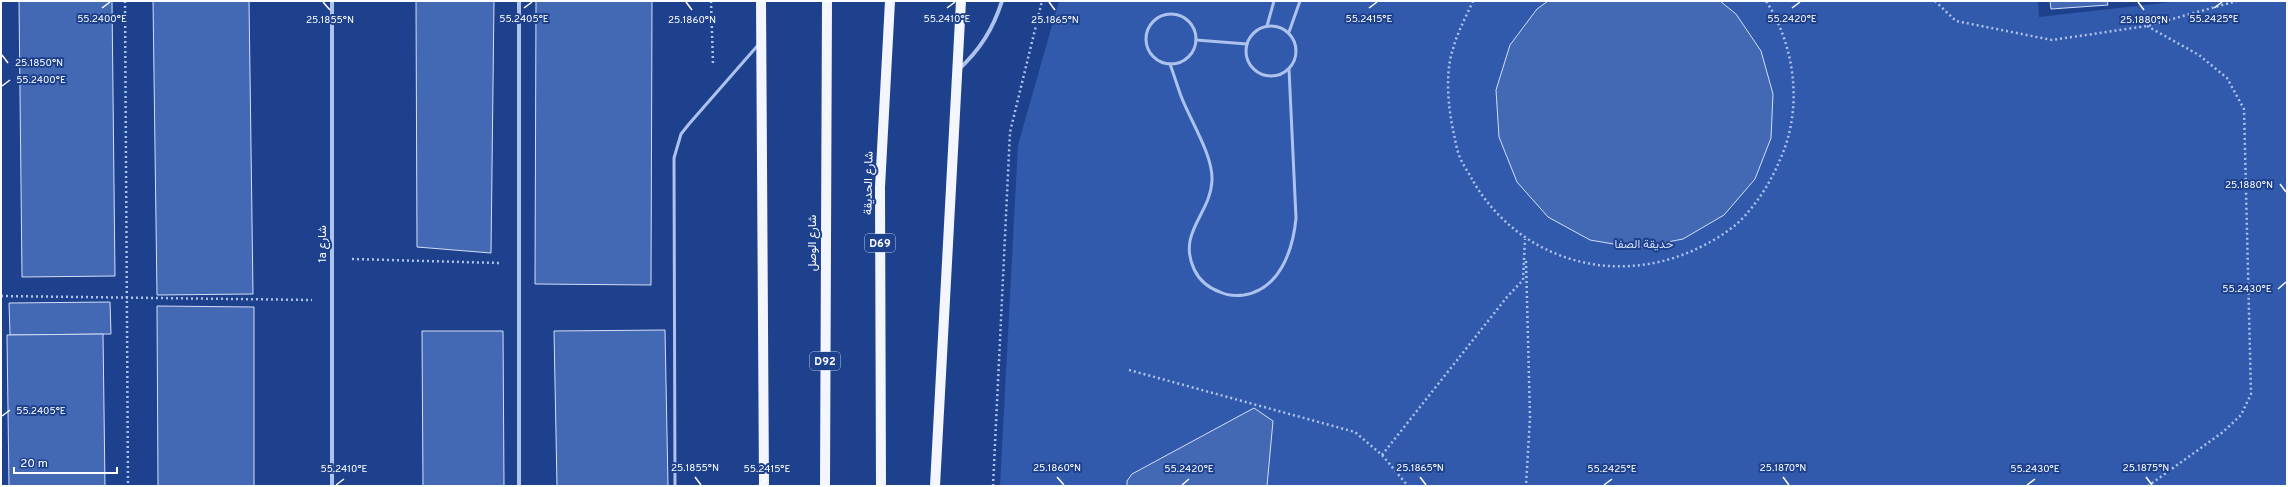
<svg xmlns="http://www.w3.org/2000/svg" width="2288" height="487" viewBox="0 0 2288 487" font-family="Overpass,Vazirmatn,sans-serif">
	<rect width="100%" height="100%" fill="#1e418e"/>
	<path fill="#325aac" d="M1059 1H2038L2039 17 2181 1H2287V486H1000L1018 145Z"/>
	<g fill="#4368b4" stroke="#d2dff9">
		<path d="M19 1H112L115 276 22 277Z"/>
		<path d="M153 1H249L253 294 157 295Z"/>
		<path d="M416 1H494L491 253 417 247Z"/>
		<path d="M536 1H652L651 285 535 284Z"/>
		<path d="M1548 1H1720L1736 14 1761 51 1773 94 1771 138 1755 179 1724 215 1683 239 1637 248 1590 240 1548 217 1517 182 1499 137 1496 90 1510 45 1537 9Z"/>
		<path d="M2050 1H2107L2108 5 2051 9Z"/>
		<path d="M110 302 111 334 10 335 9 303Z"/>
		<path d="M157 306 254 307V486H158Z"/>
		<path d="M665 330 668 486H557L554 331Z"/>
		<path d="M422 331H503L504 486H423Z"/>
		<path d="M103 334 105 486H9L7 335Z"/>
		<path d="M1254 408 1273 421 1267 486H1127V481L1132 474Z"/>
	</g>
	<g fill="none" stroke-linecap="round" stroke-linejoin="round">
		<g stroke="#adc2ed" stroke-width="2.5" stroke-dasharray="2 3" stroke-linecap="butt">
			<path d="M125 1 128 486"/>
			<path d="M711 1 713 64"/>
			<path d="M1473 1C1466 17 1457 33 1453 49 1445 72 1448 106 1453 130 1455 138 1456 147 1459 155 1462 164 1469 173 1473 181 1518 258 1610 287 1692 251 1712 242 1735 229 1749 211 1765 192 1775 173 1784 150 1802 102 1794 44 1766 1"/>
			<path d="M1935 1 1956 21 2052 40 2147 26 2237 1"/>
			<path d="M2147 26 2199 55 2227 78 2244 109 2251 394 2241 415 2223 432 2148 486"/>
			<path d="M352 259 499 263"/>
			<path d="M1526 261 1530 417 1526 486"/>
			<path d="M1 296 312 300"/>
			<path d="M1129 370 1355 432 1382 455 1408 486"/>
			<path d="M1382 455 1507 297 1523 280 1525 239"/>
			<path d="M993 486 1010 132 1042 1"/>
		</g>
		<g stroke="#adc2ed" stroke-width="3">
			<circle cx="1171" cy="39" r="25"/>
			<path d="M1267 26 1274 1"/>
			<circle cx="1271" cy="51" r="25"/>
			<path d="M1289 32 1300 1"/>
			<path d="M1196 40 1247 44"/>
			<path d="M1170 64C1174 75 1177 85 1181 96 1190 120 1213 155 1212 180 1211 214 1177 232 1194 269 1199 280 1209 288 1220 292 1228 296 1236 296 1244 295 1280 289 1293 250 1296 218L1289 69"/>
			<path d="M675 486 674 158 681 134 689 124 759 44"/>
		</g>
		<g stroke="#adc2ed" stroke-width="4">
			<path d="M958 70C980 50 993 29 1002 1"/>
			<path d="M332 486V1"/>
			<path d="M519 486V1"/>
		</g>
		<g stroke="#f3f6ff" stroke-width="10">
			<path d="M761 1 764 486"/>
			<path d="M825 486 827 1"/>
			<path d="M881 486 880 187 890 1"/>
			<path d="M935 486 961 1"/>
		</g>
	</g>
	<path fill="none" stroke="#fff" stroke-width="1.5" d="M323 2 330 10M686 2 692 10M1049 2 1055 10M2138 2 2144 10M102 8 110 2M524 8 532 2M947 8 955 2M1369 8 1377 2M1792 8 1800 2M2214 8 2222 2M2 55 8 63M2 86 10 80M2280 184 2286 192M2278 289 2286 282M2 416 10 410M695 477 701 485M1057 477 1064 485M1420 477 1426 485M1783 477 1789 485M2146 477 2152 485M336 485 344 479M759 485 767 479M1182 485 1189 479M1604 485 1612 479M2027 485 2035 479"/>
	<g text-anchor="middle" stroke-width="4" stroke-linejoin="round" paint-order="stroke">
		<g fill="#1e418e" stroke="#bcc6dd" stroke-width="1">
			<rect x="865" y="234" width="30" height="18" rx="3"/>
			<rect x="810" y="352" width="30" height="18" rx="3"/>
		</g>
		<g font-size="11" font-weight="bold" fill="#fff">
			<text x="880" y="247">D69</text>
			<text x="825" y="365">D92</text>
		</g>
		<g font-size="12" fill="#fff" stroke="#1e418e">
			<text transform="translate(868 183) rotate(-89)" y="4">شارع الحديقة</text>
			<text transform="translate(812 243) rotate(-90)" y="4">شارع الوصل</text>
			<text transform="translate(322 244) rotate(-90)" y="4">1a شارع</text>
		</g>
		<g font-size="12" fill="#d2dff9" stroke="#1e418e">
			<text x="1644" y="248">حديقة الصفا</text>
		</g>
	</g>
	<g font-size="10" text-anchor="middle" fill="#fff" stroke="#1e418e" stroke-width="4" stroke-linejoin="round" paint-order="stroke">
		<text x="524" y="22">55.2405°E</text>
		<text x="2214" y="22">55.2425°E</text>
		<text x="102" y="22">55.2400°E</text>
		<text x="947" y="22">55.2410°E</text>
		<text x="1369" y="22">55.2415°E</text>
		<text x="1792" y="22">55.2420°E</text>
		<text x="1055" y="23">25.1865°N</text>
		<text x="2144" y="23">25.1880°N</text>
		<text x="330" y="23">25.1855°N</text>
		<text x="692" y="23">25.1860°N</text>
		<text x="39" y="66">25.1850°N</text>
		<text x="41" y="83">55.2400°E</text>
		<text x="2249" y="188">25.1880°N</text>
		<text x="2247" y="292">55.2430°E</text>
		<text x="41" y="414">55.2405°E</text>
		<text x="695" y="471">25.1855°N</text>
		<text x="1057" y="471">25.1860°N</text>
		<text x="1420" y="471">25.1865°N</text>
		<text x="1783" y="471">25.1870°N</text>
		<text x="2146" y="471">25.1875°N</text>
		<text x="344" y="472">55.2410°E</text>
		<text x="767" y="472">55.2415°E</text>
		<text x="1189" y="472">55.2420°E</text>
		<text x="1612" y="472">55.2425°E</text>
		<text x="2035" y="472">55.2430°E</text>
	</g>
	<rect width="2288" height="487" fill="none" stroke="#ffffff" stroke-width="4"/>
	<path d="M14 467v6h103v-6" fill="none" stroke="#ffffff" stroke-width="2"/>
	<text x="20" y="467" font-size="12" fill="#ffffff" stroke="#1e418e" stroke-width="3" paint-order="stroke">20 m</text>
</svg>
